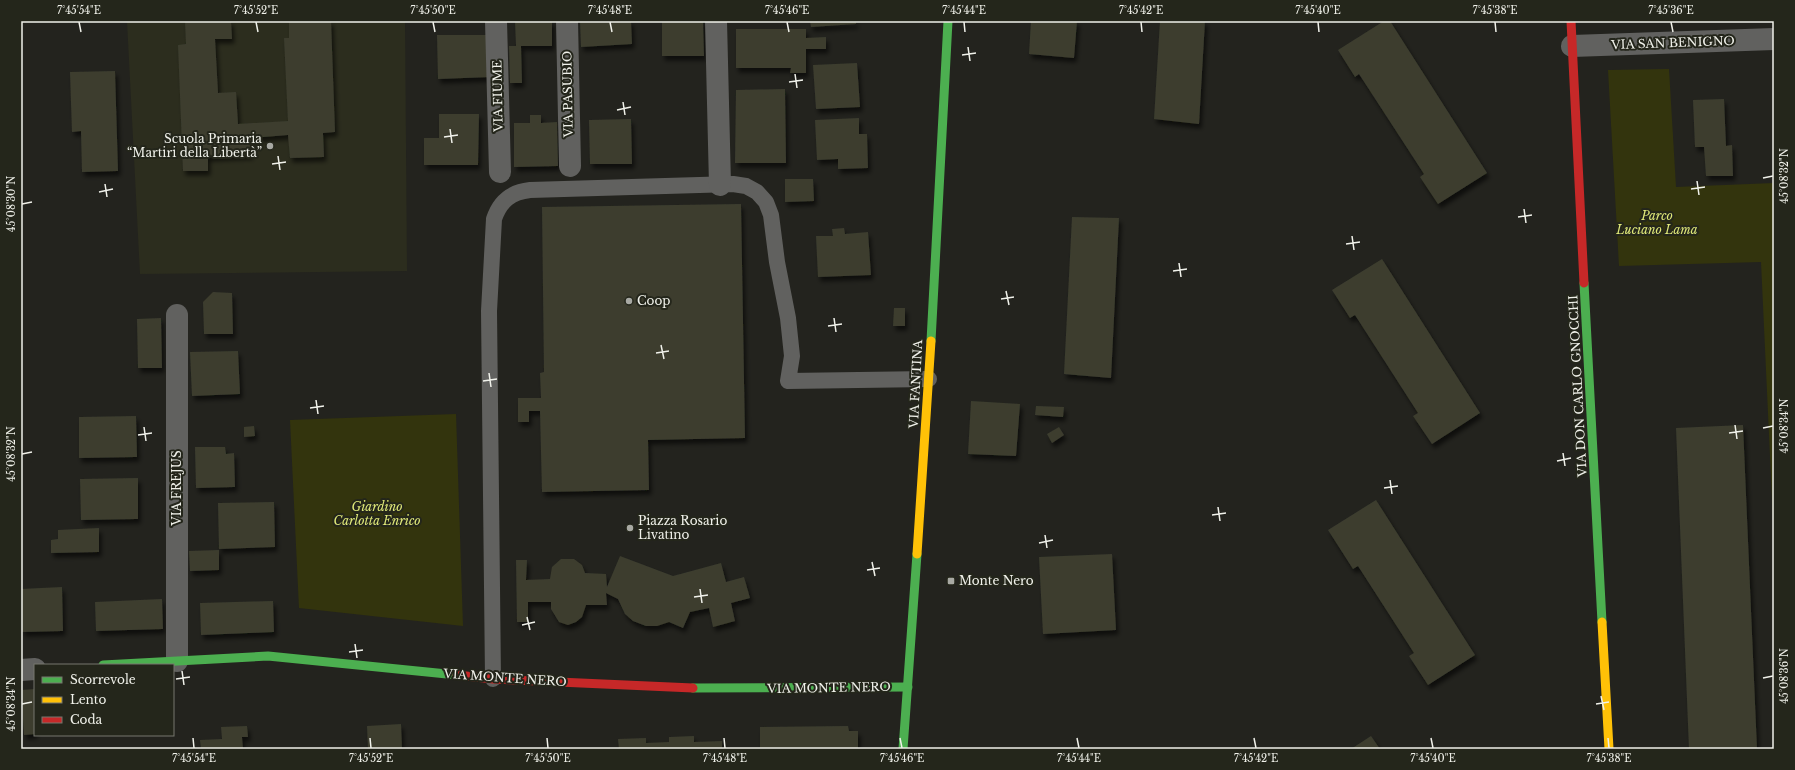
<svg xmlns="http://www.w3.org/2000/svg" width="1795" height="770" viewBox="0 0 1795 770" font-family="'Libre Baskerville',serif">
	<defs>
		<filter id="shadow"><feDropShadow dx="2.5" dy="4.5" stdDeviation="2" flood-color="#0009"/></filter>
	</defs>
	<rect width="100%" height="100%" fill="#23231e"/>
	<path fill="#2c2d1e" d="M127 21H405L407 271 140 274Z"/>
	<g fill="#33340d">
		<path d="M1669 69 1676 187 1774 183V542L1761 262 1619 266 1608 70Z"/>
		<path d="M456 414 463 626 299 608 290 420Z"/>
	</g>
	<g fill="#3c3d2f" filter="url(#shadow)">
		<path d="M185 21H231L232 39H215L218 93 236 92 238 124 288 121 284 38H289V21H331L335 132 323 133 324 157 290 158 288 135 251 138V155L208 157V171H183L178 45 186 44Z"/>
		<path d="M515 21H552V46H521L522 83H510L509 46H516Z"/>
		<path d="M580 21H631L632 44 581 47Z"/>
		<path d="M662 21H703L704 56H662Z"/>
		<path d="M810 21H856V24L811 27Z"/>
		<path d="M1031 21H1077L1074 58 1029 54Z"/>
		<path d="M1160 21H1205L1199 124 1154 119Z"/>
		<path d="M1384 21H1390L1487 173 1438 204 1420 177 1424 174 1359 74 1355 77 1338 50Z"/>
		<path d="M736 29H806V38L826 37V49H806V73H790L791 68H736Z"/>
		<path d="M437 35H491V77L438 79Z"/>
		<path d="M857 63 860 107 816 109 813 65Z"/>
		<path d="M115 71 118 171 82 172 81 131 72 132 70 72Z"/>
		<path d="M785 89 786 163H735L736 90Z"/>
		<path d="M1724 99 1726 146 1732 145 1733 176H1706L1704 147H1695L1693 100Z"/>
		<path d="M439 114H479L478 165H424V138H439Z"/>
		<path d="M530 115H541V123L557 122 558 166 514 167V123H530Z"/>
		<path d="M859 118V134H867L868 168 838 169V159L817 160 815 120Z"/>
		<path d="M631 119 632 164H590L589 120Z"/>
		<path d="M785 179H813L814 201 785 202Z"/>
		<path d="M741 204 745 438 648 440 649 490 542 492 540 411H529V422H518V398H541L540 373 544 372 542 207Z"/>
		<path d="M1072 217 1119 218 1111 378 1064 374Z"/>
		<path d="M844 228 845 234 868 232 871 275 818 277 816 236H833L832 229Z"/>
		<path d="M1382 259 1480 413 1432 444 1413 416 1418 413 1355 315 1350 318 1332 290Z"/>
		<path d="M213 292 232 293 233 334H204L203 302Z"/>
		<path d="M894 308H905V326H893Z"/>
		<path d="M161 318 162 368H138L137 319Z"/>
		<path d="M238 351 240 394 192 396 190 352Z"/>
		<path d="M971 401 1020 404 1016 456 968 454Z"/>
		<path d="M1036 406 1064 407 1063 417 1035 415Z"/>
		<path d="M136 416 137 457 79 458V417Z"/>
		<path d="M1743 425 1757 749H1689L1676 428Z"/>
		<path d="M254 426 255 436 244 437V427Z"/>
		<path d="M1059 427 1064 435 1052 443 1047 434Z"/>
		<path d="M195 447H225L226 454 234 453 235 487 196 488Z"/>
		<path d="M138 478V519L81 520 80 479Z"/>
		<path d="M1376 500 1475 655 1428 685 1409 656 1414 653 1358 566 1353 569 1328 530Z"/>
		<path d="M274 502 275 547 219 549 218 503Z"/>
		<path d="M99 528V552L51 553V540L58 539V530Z"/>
		<path d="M219 550V570L190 571 189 551Z"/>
		<path d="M1112 554 1116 630 1043 634 1039 557Z"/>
		<path d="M620 556 673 576 721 563 726 582 744 577 750 598 731 603 735 621 713 627 709 608 690 612 683 628 669 622 657 626H646L633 621 625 614 618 599 606 593 607 605H586L582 617 576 622 568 625 559 622 551 609V602H528V622H517L516 560H527L526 580 550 579 552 567 561 559H574L582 565 585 573 606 574 607 587Z"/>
		<path d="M62 587 63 631 22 632 21 589Z"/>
		<path d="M162 599 163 629 96 631 95 602Z"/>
		<path d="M273 601 274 632 201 635 200 603Z"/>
		<path d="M35 689V734L24 735 21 690Z"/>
		<path d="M401 724 402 749H368L367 726Z"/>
		<path d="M247 726 248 737H242L243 749H201L200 740 222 739 221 727Z"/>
		<path d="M848 726 849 731H858V749H760V727Z"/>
		<path d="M694 736V742L722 741V749H619L618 739 646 738V743L669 742V737Z"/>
		<path d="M1371 736 1380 749H1351Z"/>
		<path d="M460 747V749H427V748Z"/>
	</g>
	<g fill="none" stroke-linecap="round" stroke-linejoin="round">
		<path stroke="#61615f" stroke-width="16" d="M493 679 489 311 494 219C500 201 511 192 530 190L733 184 746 186 757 192 766 202 771 215 777 262 788 318 792 356 788 381 929 379"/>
		<g stroke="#61615f" stroke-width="22">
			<path d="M496 21 500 172"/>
			<path d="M567 21 570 166"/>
			<path d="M716 21 720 185"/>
			<path d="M1572 46 1774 39"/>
			<path d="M177 315V661"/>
			<path d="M21 670 35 669"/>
		</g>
		<g stroke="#4caf50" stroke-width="9">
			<path d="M1584 283 1602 622"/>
			<path d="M931 341 948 21"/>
			<path d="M103 665 268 656 457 675"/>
			<path d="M693 688 908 687"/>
			<path d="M903 749 917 554"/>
		</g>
		<g stroke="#ffc107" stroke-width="9">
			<path d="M917 554 931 341"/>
			<path d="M1602 622 1609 749"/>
		</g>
		<g stroke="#c62828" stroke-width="9">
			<path d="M1571 21 1584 283"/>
			<path d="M457 675 493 679 693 688"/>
		</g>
	</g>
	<path fill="none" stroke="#f0f1ea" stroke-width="1.5" d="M79 22 81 32M256 22 258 32M433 22 435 32M610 22 612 32M787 22 789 32M964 22 965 32M1141 22 1142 32M1318 22 1319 32M1495 22 1496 32M1671 22 1673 32M968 47 970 61M962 55 976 53M795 74 797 88M789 82 803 80M623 102 625 115M617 110 631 107M450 129 452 143M444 137 458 135M278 156 280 170M272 164 286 162M1763 178 1773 176M1697 181 1699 195M105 184 107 197M1691 189 1705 187M99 192 113 189M22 204 32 202M1524 209 1526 223M1518 217 1532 215M1352 236 1354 250M1346 244 1360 242M1179 263 1181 277M1173 271 1187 269M1006 291 1009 305M1001 299 1014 297M834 318 836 332M828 326 842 324M661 345 664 359M656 353 669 351M489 373 491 387M483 381 497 379M316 400 318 414M310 408 324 406M1735 425 1737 439M144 427 146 441M1763 428 1773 426M1729 433 1743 431M138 435 152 433M1563 453 1565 466M22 454 32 452M1557 461 1571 458M1390 480 1392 494M1384 488 1398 486M1218 507 1220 521M1212 515 1226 513M1045 535 1047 548M1039 543 1053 540M872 562 875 576M867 570 880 568M700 589 702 603M694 597 708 595M527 617 530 630M522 625 535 622M355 644 357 658M349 652 363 650M182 671 184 685M1763 678 1773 676M176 679 190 677M1601 696 1604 710M22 704 32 702M1596 704 1609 702M193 738 194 748M370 738 371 748M547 738 548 748M724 738 725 748M900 738 902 748M1077 738 1079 748M1254 738 1256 748M1431 738 1433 748M1608 738 1609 748"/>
	<g fill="#a8a9a3" stroke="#24261b" stroke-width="1.5">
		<circle cx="270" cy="146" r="4"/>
		<circle cx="629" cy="301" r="4"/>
		<circle cx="630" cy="528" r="4"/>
		<rect x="947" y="577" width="8" height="8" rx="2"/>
	</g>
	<g text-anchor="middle" stroke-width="4" stroke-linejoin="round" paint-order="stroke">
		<g font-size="12" fill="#f0f1ea" stroke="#24261b">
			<text transform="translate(1673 43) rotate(-2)" y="4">VIA SAN BENIGNO</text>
			<text transform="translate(568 94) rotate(-91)" y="4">VIA PASUBIO</text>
			<text transform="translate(498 96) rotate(-91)" y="4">VIA FIUME</text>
			<text transform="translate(916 384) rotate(-87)" y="4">VIA FANTINA</text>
			<text transform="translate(1578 386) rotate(-93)" y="4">VIA DON CARLO GNOCCHI</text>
			<text transform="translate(177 488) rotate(-90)" y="4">VIA FREJUS</text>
			<text transform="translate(505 678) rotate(4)" y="4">VIA MONTE NERO</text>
			<text transform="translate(829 688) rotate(-1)" y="4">VIA MONTE NERO</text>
		</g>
		<g font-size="12" fill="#f0f1ea" stroke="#24261b" text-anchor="start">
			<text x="262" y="143" text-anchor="end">Scuola Primaria<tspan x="262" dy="14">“Martiri della Libertà”</tspan></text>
			<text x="637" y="305">Coop</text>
			<text x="638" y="525">Piazza Rosario<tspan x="638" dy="14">Livatino</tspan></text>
			<text x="959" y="585">Monte Nero</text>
		</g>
		<g font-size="12" font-style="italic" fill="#e0e979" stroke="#24261b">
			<text x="1657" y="220">Parco<tspan x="1657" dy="14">Luciano Lama</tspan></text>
			<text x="377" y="511">Giardino<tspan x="377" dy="14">Carlotta Enrico</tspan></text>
		</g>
	</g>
	<rect width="1795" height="770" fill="none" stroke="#24261b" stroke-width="44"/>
	<rect x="34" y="664" width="140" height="72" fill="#24261b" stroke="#76776e"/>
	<rect x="42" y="677" width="20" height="6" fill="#4caf50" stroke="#76776e"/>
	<text x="70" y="684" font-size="12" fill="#f0f1ea">Scorrevole</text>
	<rect x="42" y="697" width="20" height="6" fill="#ffc107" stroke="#76776e"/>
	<text x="70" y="704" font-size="12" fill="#f0f1ea">Lento</text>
	<rect x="42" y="717" width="20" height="6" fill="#c62828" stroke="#76776e"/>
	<text x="70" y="724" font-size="12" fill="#f0f1ea">Coda</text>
	<rect x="22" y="22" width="1751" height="726" fill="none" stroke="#f0f1ea" stroke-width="1.5"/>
	<g font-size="10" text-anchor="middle" fill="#f0f1ea">
		<text x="79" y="14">7°45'54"E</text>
		<text x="256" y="14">7°45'52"E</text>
		<text x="433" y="14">7°45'50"E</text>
		<text x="610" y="14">7°45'48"E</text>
		<text x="787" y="14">7°45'46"E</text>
		<text x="964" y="14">7°45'44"E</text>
		<text x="1141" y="14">7°45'42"E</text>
		<text x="1318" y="14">7°45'40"E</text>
		<text x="1495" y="14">7°45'38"E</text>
		<text x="1671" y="14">7°45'36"E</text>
		<text transform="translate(1784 176) rotate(-90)" y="4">45°08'32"N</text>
		<text transform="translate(11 204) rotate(-90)" y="4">45°08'30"N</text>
		<text transform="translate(1784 426) rotate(-90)" y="4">45°08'34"N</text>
		<text transform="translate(11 454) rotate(-90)" y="4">45°08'32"N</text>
		<text transform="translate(1784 676) rotate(-90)" y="4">45°08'36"N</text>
		<text transform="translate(11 704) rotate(-90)" y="4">45°08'34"N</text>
		<text x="194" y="762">7°45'54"E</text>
		<text x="371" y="762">7°45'52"E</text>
		<text x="548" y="762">7°45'50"E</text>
		<text x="725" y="762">7°45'48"E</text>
		<text x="902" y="762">7°45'46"E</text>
		<text x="1079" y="762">7°45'44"E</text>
		<text x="1256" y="762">7°45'42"E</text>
		<text x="1433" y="762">7°45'40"E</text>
		<text x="1609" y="762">7°45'38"E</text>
	</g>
</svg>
